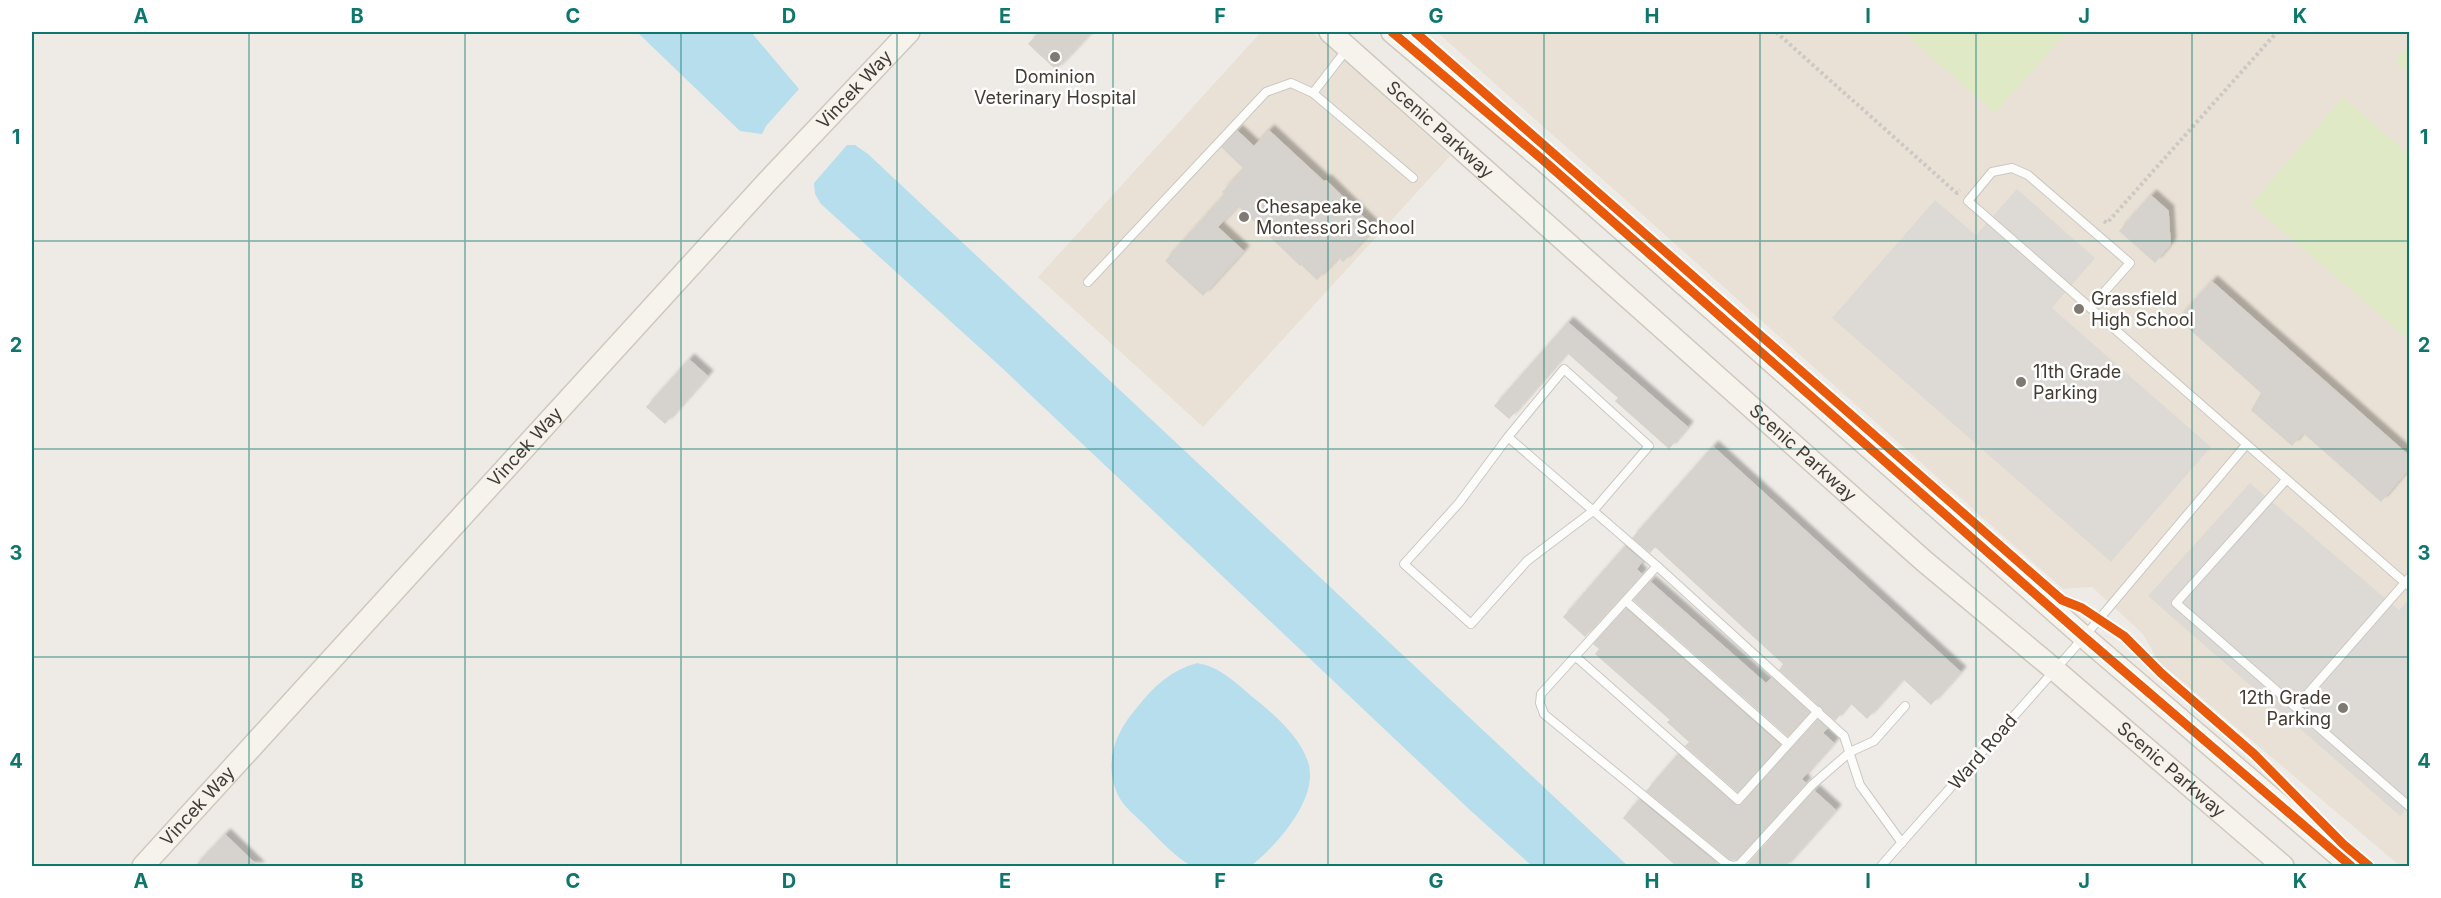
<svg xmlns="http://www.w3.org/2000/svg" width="2441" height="898" viewBox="0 0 2441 898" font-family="Inter,sans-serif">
	<defs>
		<filter id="shadow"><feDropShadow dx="5.5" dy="-5.5" stdDeviation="1.5" flood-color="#0004"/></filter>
	</defs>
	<rect width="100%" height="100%" fill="#eeebe6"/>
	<g fill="#e9e1d5">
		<path d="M1261 32H1312L1450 156 1203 427 1038 277Z"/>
		<path d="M1437 32H2409V866H2400L2158 661 2143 634 2092 587 2063 589Z"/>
	</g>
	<g fill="#dfe9c6">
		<path d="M1903 32H2067L1995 113Z"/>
		<path d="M2409 44V74L2395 61Z"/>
		<path d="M2343 97 2409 155V340L2251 204Z"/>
	</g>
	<g fill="#dddad6">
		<path d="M2017 189 2095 258 2052 308 2211 447 2111 562 1832 318 1935 200 1976 235Z"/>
		<path d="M2250 483 2399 610 2409 599V805L2400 816 2148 596Z"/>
	</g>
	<g fill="#b6deed">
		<path d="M637 32H751L799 89 766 126 762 134 740 131Z"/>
		<path d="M847 145H855L868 154 1628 866H1532L1471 811 1001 367 821 204 815 194 814 183Z"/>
		<path d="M1197 663C1221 667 1237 684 1255 699 1275 715 1300 737 1308 762 1320 798 1276 846 1251 866H1191C1175 856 1160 841 1147 827 1137 817 1122 806 1117 793 1103 759 1117 730 1139 705 1155 685 1172 670 1197 663Z"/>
	</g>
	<g fill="#d6d2cd" stroke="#d6d2cc" stroke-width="1.5" filter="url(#shadow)">
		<path d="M1040 32H1091L1056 69 1029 44Z"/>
		<path d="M1237 131 1254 147 1269 131 1324 182 1326 181 1374 228 1343 261 1339 256 1317 279 1301 264 1300 265 1238 205 1217 227 1243 251 1203 295 1166 261 1218 203 1225 194 1223 192 1245 169 1222 147Z"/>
		<path d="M2151 196 2168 211 2170 244 2155 262 2120 231Z"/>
		<path d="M2212 282 2409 456V468L2381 501 2303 432 2292 445 2252 410 2262 393 2179 319Z"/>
		<path d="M1568 323 1687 427 1669 448 1616 401 1619 398 1567 352 1509 418 1495 406Z"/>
		<path d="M689 360 707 376 665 423 647 407Z"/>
		<path d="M1713 447 1960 672 1931 704 1903 678 1867 718 1850 702 1835 720 1780 670 1784 664 1655 546 1650 552 1633 538Z"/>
		<path d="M1625 547 1642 561 1636 569 1641 574 1585 636 1564 617Z"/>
		<path d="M1650 582 1766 684 1772 678 1809 712 1788 736 1634 600Z"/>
		<path d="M1626 609 1780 745 1738 792 1686 746 1690 742 1668 722 1671 720 1596 654 1600 649 1594 644Z"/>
		<path d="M1818 720 1827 728 1822 733 1833 743 1801 779 1805 783 1737 859H1730L1647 791 1678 755 1734 804 1740 805Z"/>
		<path d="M1814 791 1835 810 1784 867H1746Z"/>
		<path d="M1639 800 1721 867H1678L1624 818Z"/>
		<path d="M225 835 258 867H195Z"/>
	</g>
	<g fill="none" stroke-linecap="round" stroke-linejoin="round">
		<g stroke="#cbc7c2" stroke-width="10">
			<g id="lane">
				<path d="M1313 93 1347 49"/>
				<path d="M1088 282 1266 92 1291 83 1313 93 1413 178"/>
				<path d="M2090 308 2130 263 2028 175 2012 168 1992 172 1968 201 2410 587"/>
				<path d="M1508 437 1564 369 1649 446 1593 511 1527 561 1471 624 1404 564 1459 503 1508 437 1657 566"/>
				<path d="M2286 480 2176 603 2410 807"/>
				<path d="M1626 601 1788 744"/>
				<path d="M1575 656 1738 800 1818 711"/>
				<path d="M2296 707 2410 577"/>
				<path d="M1902 843 1860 785 1844 736 1657 566 1541 694 1540 703 1544 714 1727 864 1734 866 1740 864 1812 785 1850 752 1874 741 1905 706"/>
				<path d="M1881 866 2084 637 2246 445"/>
			</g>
		</g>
		<g stroke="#cfc8be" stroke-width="24">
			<g id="secondary">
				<path id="s1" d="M1330 32 1924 561 2055 670 2283 866"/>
				<path d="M1392 32 1543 160 2084 637 2351 866"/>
				<path id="s2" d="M143 866 767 182 909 32"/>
			</g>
		</g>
		<g stroke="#ccc9c5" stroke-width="4" stroke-dasharray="3 3" stroke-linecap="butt">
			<path d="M1776 32 1951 188 1957 193 1960 190"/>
			<path d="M2104 221 2107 223 2277 32"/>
		</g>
		<use href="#lane" stroke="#fcfcfb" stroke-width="8"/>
		<use href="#secondary" stroke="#f6f3ed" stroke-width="21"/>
		<g stroke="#fff" stroke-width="13">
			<g id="cycleway">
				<path d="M1392 32 1543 160 2084 637 2351 866"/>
				<path d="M1415 32 2062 600 2082 608 2124 636 2161 673 2254 754 2343 844 2369 866"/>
			</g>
		</g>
		<use href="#cycleway" stroke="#e8590c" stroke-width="9"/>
	</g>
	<path fill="none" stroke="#0f766e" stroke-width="1.5" stroke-opacity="0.55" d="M249 32V866M465 32V866M681 32V866M897 32V866M1113 32V866M1328 32V866M1544 32V866M1760 32V866M1976 32V866M2192 32V866M32 241H2410M32 449H2410M32 657H2410"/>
	<g fill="#7f7972" stroke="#fff" stroke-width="2">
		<circle cx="1055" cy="57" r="6"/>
		<circle cx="1244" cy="217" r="6"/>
		<circle cx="2079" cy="309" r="6"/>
		<circle cx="2021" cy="382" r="6"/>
		<circle cx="2343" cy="708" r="6"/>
	</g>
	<g text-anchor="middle" stroke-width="5" stroke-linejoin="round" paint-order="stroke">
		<g font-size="18" fill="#433b33" stroke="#fff" text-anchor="start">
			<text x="1055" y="83" text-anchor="middle">Dominion<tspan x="1055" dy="21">Veterinary Hospital</tspan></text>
			<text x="1256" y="213">Chesapeake<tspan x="1256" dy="21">Montessori School</tspan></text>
			<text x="2091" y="305">Grassfield<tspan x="2091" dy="21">High School</tspan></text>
			<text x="2033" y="378">11th Grade<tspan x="2033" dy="21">Parking</tspan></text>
			<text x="2331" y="704" text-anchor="end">12th Grade<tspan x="2331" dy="21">Parking</tspan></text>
		</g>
		<g font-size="18" fill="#433b33" stroke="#fff">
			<text dy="6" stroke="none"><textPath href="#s2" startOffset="1053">Vincek Way</textPath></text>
			<text dy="6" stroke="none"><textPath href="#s1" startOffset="147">Scenic Parkway</textPath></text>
			<text dy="6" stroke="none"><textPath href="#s2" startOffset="567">Vincek Way</textPath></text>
			<text dy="6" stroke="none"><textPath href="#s1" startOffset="633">Scenic Parkway</textPath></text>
			<text transform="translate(1983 752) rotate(-49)" y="6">Ward Road</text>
			<text dy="6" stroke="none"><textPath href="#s1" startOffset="1119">Scenic Parkway</textPath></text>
			<text dy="6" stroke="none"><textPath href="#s2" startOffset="81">Vincek Way</textPath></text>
		</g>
	</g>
	<rect width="2441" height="898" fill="none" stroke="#ffffff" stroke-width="66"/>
	<rect x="33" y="33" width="2375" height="832" fill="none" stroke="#0f766e" stroke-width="2"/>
	<g font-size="20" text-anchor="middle" font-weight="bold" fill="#0f766e">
		<text x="141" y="23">A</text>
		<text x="357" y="23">B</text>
		<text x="573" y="23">C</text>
		<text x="789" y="23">D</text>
		<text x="1005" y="23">E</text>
		<text x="1220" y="23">F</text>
		<text x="1436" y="23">G</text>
		<text x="1652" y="23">H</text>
		<text x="1868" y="23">I</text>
		<text x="2084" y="23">J</text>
		<text x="2300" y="23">K</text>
		<text x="16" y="144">1</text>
		<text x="2424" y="144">1</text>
		<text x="16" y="352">2</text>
		<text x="2424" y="352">2</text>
		<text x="16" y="560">3</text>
		<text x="2424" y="560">3</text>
		<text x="16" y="768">4</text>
		<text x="2424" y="768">4</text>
		<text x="141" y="888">A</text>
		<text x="357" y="888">B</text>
		<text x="573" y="888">C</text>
		<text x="789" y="888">D</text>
		<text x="1005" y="888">E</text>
		<text x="1220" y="888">F</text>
		<text x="1436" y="888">G</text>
		<text x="1652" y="888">H</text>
		<text x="1868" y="888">I</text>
		<text x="2084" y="888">J</text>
		<text x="2300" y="888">K</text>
	</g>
</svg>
